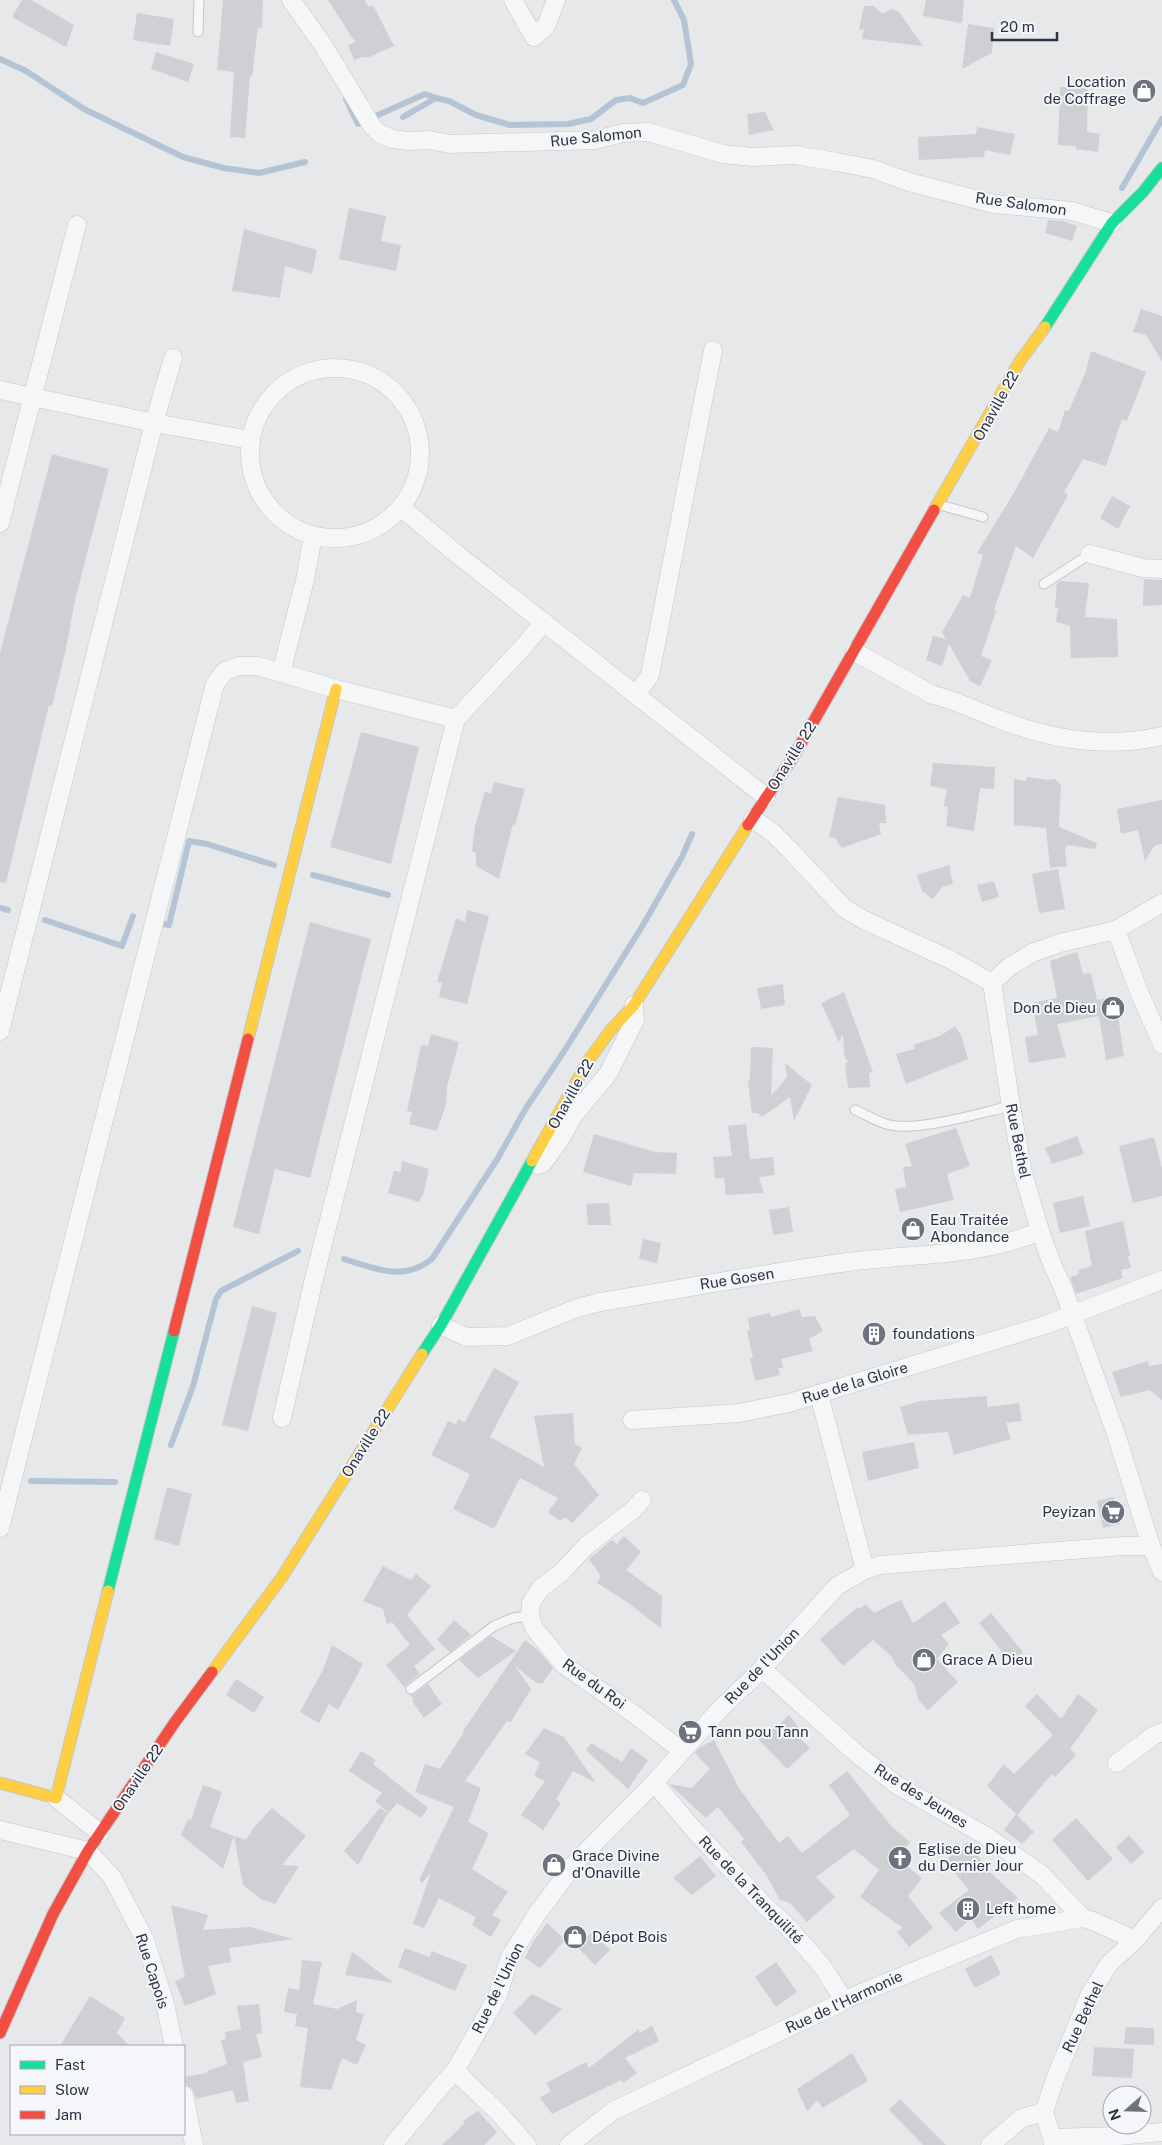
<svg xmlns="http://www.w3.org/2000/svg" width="1162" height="2145" viewBox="0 0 1162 2145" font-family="'Public Sans',sans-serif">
	<rect width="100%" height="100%" fill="#e6e8ea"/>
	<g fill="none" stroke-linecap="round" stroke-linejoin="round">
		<g stroke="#b4c4d5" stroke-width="6">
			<path d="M0 59 26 71 84 109 183 157 224 168 259 173 305 162"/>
			<path d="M346 99 358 124 425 94 436 98"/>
			<path d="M403 117 436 98 449 101 476 115 510 125 568 124 591 119 616 100 630 98 643 103 683 85 691 64 684 20 674 0"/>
			<path d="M1122 188 1162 119"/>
			<path d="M313 875 388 895"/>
			<path d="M0 908 8 910"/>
			<path d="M45 920 122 946 133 916"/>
			<path d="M164 924 169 925 189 841 207 844 274 865"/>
			<path d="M344 1259C376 1269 403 1282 432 1259L498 1158 526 1108 563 1053 643 925 682 857 692 834"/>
			<path d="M171 1445 193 1386 216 1299 221 1291 298 1251"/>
			<path d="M31 1481 115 1482"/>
		</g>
	</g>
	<g fill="#ced0d3">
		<path d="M22 0H31L74 25 66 47 12 17Z"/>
		<path d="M223 0H263L262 28 258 27 252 77 250 76 245 138 230 137 234 72 217 70Z"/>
		<path d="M328 0H364L369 7 373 5 394 46 367 58 363 57 354 60 348 45 355 42Z"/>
		<path d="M926 0H964L962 23 923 16Z"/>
		<path d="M864 6H874L882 14 891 9 899 12 923 46 862 39 864 29 859 30Z"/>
		<path d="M137 13 174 19 170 46 133 40Z"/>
		<path d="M968 24 994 28 992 53 962 69Z"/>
		<path d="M156 52 194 64 188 82 151 69Z"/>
		<path d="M1060 87H1088L1087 132 1100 134 1098 152 1076 149V146L1058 145Z"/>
		<path d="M765 112 774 130 749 135 747 114Z"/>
		<path d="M977 127 1015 134 1010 155 985 150 984 157 919 160 918 137 976 134Z"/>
		<path d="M349 208 386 216 381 241 401 245 396 271 339 259Z"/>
		<path d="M1048 220 1063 221 1077 226 1072 241 1045 233Z"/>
		<path d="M244 229 317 250 312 274 285 266 280 298 232 291Z"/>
		<path d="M1141 309 1162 316V361L1146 335 1133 332Z"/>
		<path d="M1091 351 1146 372 1127 421 1122 419 1106 466 1083 459 1064 492 1068 495 1033 558 1016 546 994 610 996 611 981 656 992 660 980 686 970 681 949 644 942 666 926 660 933 636 946 639 942 632 963 595 970 598 983 555 977 553 1015 491 1049 428 1058 432 1065 410 1069 411 1086 371Z"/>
		<path d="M52 454 109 469 76 596 65 653 52 706 49 705 6 883 0 882V653Z"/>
		<path d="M1112 496 1130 506 1118 529 1100 518Z"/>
		<path d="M1144 579 1162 580V605L1143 606Z"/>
		<path d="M1061 581 1089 583 1085 617 1117 619 1118 657 1071 658 1070 626 1056 622 1058 608 1055 607 1057 583Z"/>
		<path d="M361 732 419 747 391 864 330 847Z"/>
		<path d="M933 763 995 767 994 789 980 788 974 831 946 826 948 807 944 806 947 789 930 786Z"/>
		<path d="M1027 777 1049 780 1055 779 1061 786 1059 827 1097 843 1095 849 1067 845 1065 849 1067 866 1050 868 1046 828 1014 825V779L1026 781Z"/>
		<path d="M494 782 525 789 515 825 513 824 499 879 476 866V853L472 851 475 826 485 791 491 794Z"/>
		<path d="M838 797 885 805 886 823H879L881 834 842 848 835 838 829 837Z"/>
		<path d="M1162 800V844L1154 846 1145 861 1138 830 1121 834 1117 809Z"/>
		<path d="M949 865 953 884 942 887 933 899 922 891 917 875Z"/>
		<path d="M1058 869 1065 909 1039 913 1032 874Z"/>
		<path d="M994 881 999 897 982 902 977 885Z"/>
		<path d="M467 910 489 916 467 1004 439 997 442 983 437 982 456 918 465 922Z"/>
		<path d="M310 922 371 939 310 1178 275 1169 259 1234 233 1227Z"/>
		<path d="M1077 952 1083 974 1091 973 1097 1000 1115 996 1124 1056 1106 1060 1099 1016 1057 1024 1066 1057 1029 1063 1025 1037 1038 1035 1032 1003 1057 998 1050 961Z"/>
		<path d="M783 984 785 1005 761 1009 757 988Z"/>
		<path d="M844 992 873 1072 869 1073 870 1087 848 1088 845 1063 848 1062 844 1055 843 1034 839 1042 821 1003Z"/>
		<path d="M955 1026 961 1035 968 1059 906 1084 896 1054 915 1049 913 1045 940 1036Z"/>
		<path d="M431 1034 459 1042 447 1087 446 1104 437 1131 409 1124 412 1112 407 1111 421 1045 428 1046Z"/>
		<path d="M751 1047 773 1048 771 1096 787 1077 785 1063 812 1085 794 1121 790 1097 762 1117 758 1113H752L748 1081 750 1080Z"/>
		<path d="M746 1124 750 1159 773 1157 775 1175 759 1177 764 1193 726 1195 724 1178H715L713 1157 732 1156 728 1126Z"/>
		<path d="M956 1128 970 1166 947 1174 954 1200 900 1212 895 1189 906 1187 903 1167 912 1166 905 1144Z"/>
		<path d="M594 1134 655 1152 677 1153 676 1174 634 1173 631 1186 583 1172Z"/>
		<path d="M1077 1136 1084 1154 1052 1164 1045 1148Z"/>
		<path d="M1154 1137 1162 1169V1196L1133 1203 1119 1146Z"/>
		<path d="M402 1161 429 1169 424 1192 419 1202 388 1193 394 1171 401 1172Z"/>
		<path d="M1083 1196 1090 1226 1060 1233 1053 1203Z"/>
		<path d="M609 1203 611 1225H588L586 1204Z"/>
		<path d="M789 1207 793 1232 773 1235 769 1210Z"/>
		<path d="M1123 1221 1130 1256 1128 1257 1131 1268 1121 1270 1123 1278 1076 1294 1070 1277 1078 1275 1079 1270 1092 1266 1085 1231Z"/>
		<path d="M643 1239 661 1243 657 1263 639 1259Z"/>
		<path d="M252 1306 277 1313 248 1431 222 1425Z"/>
		<path d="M799 1309 802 1317 815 1316 823 1331 809 1339 813 1351 781 1359 783 1368H778L780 1375 755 1381 750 1359 753 1358 747 1331 750 1330 748 1318 770 1313 771 1317Z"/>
		<path d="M1148 1361 1149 1366 1162 1364V1400L1150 1390 1121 1397 1112 1372Z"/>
		<path d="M494 1368 519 1382 490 1437 544 1467 534 1416 573 1413 575 1444 582 1448 574 1464 599 1495 572 1523 565 1517 560 1521 548 1512 558 1498 520 1478 494 1529 453 1509 470 1474 431 1455 448 1421 456 1424 458 1419 465 1422Z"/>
		<path d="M987 1396V1407L1019 1403 1022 1421 1006 1423 1011 1439 954 1455 948 1432 908 1435 900 1407 920 1401Z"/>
		<path d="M914 1442 919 1468 868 1481 862 1452Z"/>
		<path d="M167 1487 192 1494 179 1546 154 1539Z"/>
		<path d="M1114 1497 1120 1524 1103 1528 1097 1501Z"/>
		<path d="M624 1536 641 1552 626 1570 662 1596 661 1628 627 1602 597 1583 601 1576 589 1559 612 1540 617 1544Z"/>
		<path d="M383 1566 411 1580 416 1574 431 1586 407 1615 435 1649 414 1666 420 1674 407 1684 405 1688 386 1665 410 1645 392 1622 387 1624 383 1609 363 1601Z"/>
		<path d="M901 1600 913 1623 945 1601 960 1623 941 1635 949 1644 937 1659 958 1682 928 1710 919 1701 914 1684 895 1664 891 1656 873 1640 843 1666 820 1639 858 1607 860 1609 866 1604 874 1613Z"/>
		<path d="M991 1613 1023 1652 1011 1663 979 1623Z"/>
		<path d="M454 1620 471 1635 450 1652 437 1640Z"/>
		<path d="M491 1636 516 1651 478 1678 459 1660Z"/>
		<path d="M525 1640 538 1650 553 1668 542 1684 535 1682 515 1666 531 1689 511 1722 507 1721 465 1781 481 1788 468 1822 489 1833 472 1869 508 1892 492 1915 501 1920 491 1937 472 1925 476 1917 439 1898 424 1928 413 1924 431 1873 422 1883 419 1880 454 1807 415 1792 425 1764 440 1769 464 1732 463 1731Z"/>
		<path d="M332 1645 363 1664 338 1710 329 1704 319 1723 300 1712 323 1670Z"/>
		<path d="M236 1679 264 1697 254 1713 226 1695Z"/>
		<path d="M428 1684 442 1704 424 1718 412 1701 414 1700 410 1695 415 1694Z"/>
		<path d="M1037 1694 1061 1719 1078 1694 1098 1710 1070 1749 1076 1755 1055 1777 1052 1774 1017 1815 1034 1832 1022 1844 1004 1830 1016 1814 987 1786 1004 1764 1014 1774 1053 1735 1025 1706Z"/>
		<path d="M789 1715 804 1734 800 1738 810 1748 787 1769 757 1738 777 1727Z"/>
		<path d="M544 1728 564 1737 596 1783 573 1771 556 1800 561 1803 543 1830 521 1815 545 1781 534 1776 540 1762 525 1754Z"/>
		<path d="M714 1740 739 1788 779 1843 788 1836 802 1853 850 1815 829 1785 847 1771 892 1827 910 1842 897 1858 922 1878 908 1896 933 1928 909 1947 897 1932 903 1928 860 1897 879 1870 854 1849 816 1877 835 1897 807 1922 790 1903 780 1900 767 1876 741 1842 744 1839 718 1807 706 1818 669 1784 692 1788 710 1769 695 1753 699 1748Z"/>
		<path d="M591 1743 622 1762 631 1748 648 1760 628 1789 586 1750Z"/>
		<path d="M361 1751 376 1760 373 1764 428 1808 421 1818 397 1803 389 1813 375 1801 382 1793 349 1771Z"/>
		<path d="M203 1785 222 1792 210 1827 234 1836 223 1869 181 1835 188 1819 191 1820Z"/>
		<path d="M272 1808 306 1836 282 1865 299 1866 275 1904 261 1899 243 1885 234 1836 246 1840 254 1827Z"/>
		<path d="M380 1808 388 1813 358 1865 344 1851Z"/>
		<path d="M1076 1818 1113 1859 1088 1881 1052 1840Z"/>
		<path d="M1129 1835 1144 1852 1131 1864 1116 1847Z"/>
		<path d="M967 1843 992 1874 1018 1898 978 1929 971 1918 956 1932 939 1913 969 1890 945 1861Z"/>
		<path d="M700 1856 716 1876 692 1895 673 1878Z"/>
		<path d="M171 1905 208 1915 203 1930 250 1927 293 1939 229 1948 231 1962 208 1966 216 1994 185 2006 175 1981 185 1977Z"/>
		<path d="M547 1923 565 1940 540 1968 525 1958 532 1943Z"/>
		<path d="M592 1932 610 1950 595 1965 577 1947Z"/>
		<path d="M405 1948 430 1957 432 1951 467 1965 455 1991 398 1967Z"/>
		<path d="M352 1952 394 1983 345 1975Z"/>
		<path d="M991 1955 1001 1974 975 1988 965 1969Z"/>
		<path d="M302 1960 322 1962 313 2004 337 2009 357 2000 356 2012 364 2014 356 2040 366 2045 357 2065 342 2058 331 2090 300 2087 308 2028 295 2026 297 2014 284 2012 288 1988 299 1990Z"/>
		<path d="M776 1962 797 1992 776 2007 755 1977Z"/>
		<path d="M532 1994 562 2009 535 2035 513 2013Z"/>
		<path d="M90 1996 125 2018 117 2033 129 2046H60Z"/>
		<path d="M259 2004 262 2033 256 2034 262 2057 243 2062 249 2101 236 2103 233 2090 196 2099 192 2088 186 2085 184 2077 207 2073V2071L227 2064 221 2040 226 2039 225 2032 241 2029 237 2006Z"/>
		<path d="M652 2026 659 2041 625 2058 637 2073 623 2083 621 2080 552 2114 540 2098 551 2091 546 2083 586 2062 589 2068 639 2029V2033Z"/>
		<path d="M1126 2027 1154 2028V2045L1124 2044Z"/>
		<path d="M1094 2047 1134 2049 1132 2078 1092 2076Z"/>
		<path d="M852 2053 868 2081 822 2108 818 2100 807 2111 797 2089Z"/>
		<path d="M900 2099 946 2145H923L889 2110Z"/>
		<path d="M478 2111 497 2132 484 2145H442L465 2123 463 2121Z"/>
	</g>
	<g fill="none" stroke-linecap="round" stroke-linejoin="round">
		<g stroke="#c4c6c8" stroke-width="11">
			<g id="lane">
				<path d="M198 32 199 0"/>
				<path d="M940 505 983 517"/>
				<path d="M1044 584 1090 554"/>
				<path d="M855 1110C865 1114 876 1121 886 1124 914 1133 980 1113 1011 1106"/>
				<path d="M411 1689 494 1626 513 1618 530 1616"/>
			</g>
		</g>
		<g stroke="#c4c6c8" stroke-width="19">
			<g id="street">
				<path d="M291 0 323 45 372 126 380 134 393 139 408 141 429 140 450 144 595 140 623 133 648 132 723 154 753 157 795 155 837 162 873 169 909 182 994 204 1072 211 1112 223"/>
				<path d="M513 0 534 37 546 26 556 0"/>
				<circle cx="335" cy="453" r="85"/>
				<path d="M0 390 154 423 251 440"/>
				<path d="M402 508 458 555 766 797"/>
				<path d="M0 523 77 225"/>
				<path d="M1090 554 1143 568 1162 569"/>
				<path d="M855 652 933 695C956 700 978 712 1001 720 1052 740 1108 748 1162 736"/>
				<path d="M281 673 305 580 313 536"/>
				<path d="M637 694 650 675 713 350"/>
				<path d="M753 819 772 832 789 849 844 908 864 920 951 960 992 983 1011 1106 1023 1173 1040 1231 1052 1264 1063 1288 1116 1434 1151 1546 1162 1572"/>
				<path d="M1116 930 1139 992 1162 1044"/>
				<path d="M992 983 1009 967 1032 953 1060 943 1116 930 1162 903"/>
				<path d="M0 1031 154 423 173 358"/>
				<path d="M538 1165 543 1163 560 1140 573 1116 608 1074 635 1020 634 1005"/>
				<path d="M441 1325 466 1337 508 1336 577 1308 600 1302C681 1289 761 1274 841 1263 907 1253 978 1258 1040 1231"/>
				<path d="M819 1394 865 1570"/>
				<path d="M282 1418 313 1283 456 719 524 646 544 622"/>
				<path d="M632 1420 739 1413 789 1403 1045 1325 1162 1280"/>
				<path d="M642 1500 633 1510 586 1546 562 1572 541 1588 531 1603 530 1616 534 1628 564 1665 638 1717 682 1751"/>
				<path d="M0 1528 215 684 225 671 239 666H258L336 689 456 719"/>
				<path d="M762 1669 857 1754 897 1785 986 1836 1041 1874 1083 1918"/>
				<path d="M1117 1763 1153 1736 1162 1732"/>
				<path d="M654 1783 695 1831 766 1907 788 1927 822 1966 844 2000"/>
				<path d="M56 1798 100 1833"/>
				<path d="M0 1830 88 1851 112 1877 145 1940 165 2004 174 2046"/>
				<path d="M455 2071 499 2113 527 2145"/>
				<path d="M184 2095 194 2145"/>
				<path d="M1052 2138 1119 2136 1162 2132"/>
				<path d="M393 2145 441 2086 455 2071 498 1995 510 1957 537 1914 575 1863 654 1783 721 1708 762 1669 837 1586 865 1570 880 1565 1123 1546H1151"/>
				<path d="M569 2145 613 2111 836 2005 844 2000 1017 1929 1083 1918 1093 1921 1135 1940"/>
				<path d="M990 2145 1022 2118 1044 2112"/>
				<path d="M1053 2145 1052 2138 1044 2112 1055 2079 1090 1994 1109 1964 1135 1940 1162 1908"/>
			</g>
		</g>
		<g stroke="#c4c6c8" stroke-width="13">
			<g id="fast">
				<path d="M1045 327 1112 223 1143 192 1162 168"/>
				<path d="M422 1354 441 1325 532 1161"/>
				<path d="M108 1591 174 1331"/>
			</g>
		</g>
		<g stroke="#c4c6c8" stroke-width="13">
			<g id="slow">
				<path d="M934 510 1020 361 1045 327"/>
				<path d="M248 1039 336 689"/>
				<path d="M532 1161 588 1061 610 1031 634 1005 748 825"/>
				<path d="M212 1672 282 1577 422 1354"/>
				<path d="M0 1783 56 1798 108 1591"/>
			</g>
		</g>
		<g stroke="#c4c6c8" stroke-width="13">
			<g id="jam">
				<path d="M748 825 795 754 934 510"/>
				<path d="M174 1331 248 1039"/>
				<path d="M0 2033 53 1914 88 1851 175 1722 212 1672"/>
			</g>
		</g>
		<use href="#lane" stroke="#f5f6f7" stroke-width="9"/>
		<use href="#street" stroke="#f5f6f7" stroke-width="18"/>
		<use href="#fast" stroke="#16e098" stroke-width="11"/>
		<use href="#slow" stroke="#ffcf43" stroke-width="11"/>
		<use href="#jam" stroke="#f24e42" stroke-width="11"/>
	</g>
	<defs>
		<g id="shop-disc" transform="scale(1.25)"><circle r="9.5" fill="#6c737f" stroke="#f4f6f9"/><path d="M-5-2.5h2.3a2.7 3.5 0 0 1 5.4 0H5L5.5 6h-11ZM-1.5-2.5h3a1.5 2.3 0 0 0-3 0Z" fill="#fff"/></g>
		<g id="building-disc" transform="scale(1.25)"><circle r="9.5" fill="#6c737f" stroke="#f4f6f9"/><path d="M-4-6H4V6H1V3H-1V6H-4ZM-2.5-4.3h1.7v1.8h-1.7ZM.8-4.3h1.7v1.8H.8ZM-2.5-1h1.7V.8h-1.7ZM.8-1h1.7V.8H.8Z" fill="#fff"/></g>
		<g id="supermarket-disc" transform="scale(1.25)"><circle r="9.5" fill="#6c737f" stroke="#f4f6f9"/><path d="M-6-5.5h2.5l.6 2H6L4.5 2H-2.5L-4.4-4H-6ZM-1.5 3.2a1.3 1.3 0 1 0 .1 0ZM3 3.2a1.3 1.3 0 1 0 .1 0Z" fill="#fff"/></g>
		<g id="church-disc" transform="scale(1.25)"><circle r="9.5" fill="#6c737f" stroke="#f4f6f9"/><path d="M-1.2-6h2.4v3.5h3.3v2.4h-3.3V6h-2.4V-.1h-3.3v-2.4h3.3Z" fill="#fff"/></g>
	</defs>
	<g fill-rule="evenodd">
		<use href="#shop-disc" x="1144" y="91"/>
		<use href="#shop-disc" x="1113" y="1008"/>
		<use href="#shop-disc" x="913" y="1229"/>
		<use href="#building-disc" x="874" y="1334"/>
		<use href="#supermarket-disc" x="1113" y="1512"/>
		<use href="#shop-disc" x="924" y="1660"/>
		<use href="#supermarket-disc" x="690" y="1732"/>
		<use href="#church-disc" x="900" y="1858"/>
		<use href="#shop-disc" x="554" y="1865"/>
		<use href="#building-disc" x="968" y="1909"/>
		<use href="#shop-disc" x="575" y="1937"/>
	</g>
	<g text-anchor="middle" stroke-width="4" stroke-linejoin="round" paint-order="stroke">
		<g font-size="15" fill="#2b3445" stroke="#f4f6f9" text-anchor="start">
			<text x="1126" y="87" text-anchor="end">Location<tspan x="1126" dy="17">de Coffrage</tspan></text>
			<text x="1096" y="1013" text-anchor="end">Don de Dieu</text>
			<text x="930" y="1225">Eau Traitée<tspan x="930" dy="17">Abondance</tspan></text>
			<text x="892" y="1339">foundations</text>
			<text x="1096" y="1517" text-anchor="end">Peyizan</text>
			<text x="942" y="1665">Grace A Dieu</text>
			<text x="708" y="1737">Tann pou Tann</text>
			<text x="918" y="1854">Eglise de Dieu<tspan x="918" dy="17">du Dernier Jour</tspan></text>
			<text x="572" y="1861">Grace Divine<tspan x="572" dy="17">d'Onaville</tspan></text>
			<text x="986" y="1914">Left home</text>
			<text x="592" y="1942">Dépot Bois</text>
		</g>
		<g font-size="15" fill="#2b3445" stroke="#f4f6f9">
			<text transform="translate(596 137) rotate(-6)" y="5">Rue Salomon</text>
			<text transform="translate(1021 204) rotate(8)" y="5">Rue Salomon</text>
			<text transform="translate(996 406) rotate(-61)" y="5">Onaville 22</text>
			<text transform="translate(792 756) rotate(-58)" y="5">Onaville 22</text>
			<text transform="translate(571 1094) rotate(-61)" y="5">Onaville 22</text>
			<text transform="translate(1018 1141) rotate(79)" y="5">Rue Bethel</text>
			<text transform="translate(737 1279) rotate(-9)" y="5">Rue Gosen</text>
			<text transform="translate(855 1383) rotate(-17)" y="5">Rue de la Gloire</text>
			<text transform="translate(366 1443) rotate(-58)" y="5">Onaville 22</text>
			<text transform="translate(762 1666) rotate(-46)" y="5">Rue de l'Union</text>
			<text transform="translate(594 1684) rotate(36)" y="5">Rue du Roi</text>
			<text transform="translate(138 1778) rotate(-56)" y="5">Onaville 22</text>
			<text transform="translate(921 1796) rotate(32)" y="5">Rue des Jeunes</text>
			<text transform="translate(751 1890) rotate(46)" y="5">Rue de la Tranquilité</text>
			<text transform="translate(152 1971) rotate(72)" y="5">Rue Capois</text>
			<text transform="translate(498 1988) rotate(-64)" y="5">Rue de l'Union</text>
			<text transform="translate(844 2002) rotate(-25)" y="5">Rue de l'Harmonie</text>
			<text transform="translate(1083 2017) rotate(-65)" y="5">Rue Bethel</text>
		</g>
	</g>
	<rect x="10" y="2045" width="175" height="90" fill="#f4f6f9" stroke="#a4a8b1"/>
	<rect x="20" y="2061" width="25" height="8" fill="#16e098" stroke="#a4a8b1"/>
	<text x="55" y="2070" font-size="15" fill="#2b3445">Fast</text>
	<rect x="20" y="2086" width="25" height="8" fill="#ffcf43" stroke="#a4a8b1"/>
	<text x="55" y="2095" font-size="15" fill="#2b3445">Slow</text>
	<rect x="20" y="2111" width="25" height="8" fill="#f24e42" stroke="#a4a8b1"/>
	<text x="55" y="2120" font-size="15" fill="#2b3445">Jam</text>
	<g transform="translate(1127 2110) rotate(250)"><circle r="24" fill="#f4f6f9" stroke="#a4a8b1"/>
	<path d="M0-4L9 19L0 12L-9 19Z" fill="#6c737f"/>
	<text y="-8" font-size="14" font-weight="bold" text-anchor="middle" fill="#2b3445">N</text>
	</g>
	<path d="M992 32v8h65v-8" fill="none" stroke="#2b3445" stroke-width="2.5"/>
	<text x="1000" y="32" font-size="15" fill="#2b3445" stroke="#f4f6f9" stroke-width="4" paint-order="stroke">20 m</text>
</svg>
